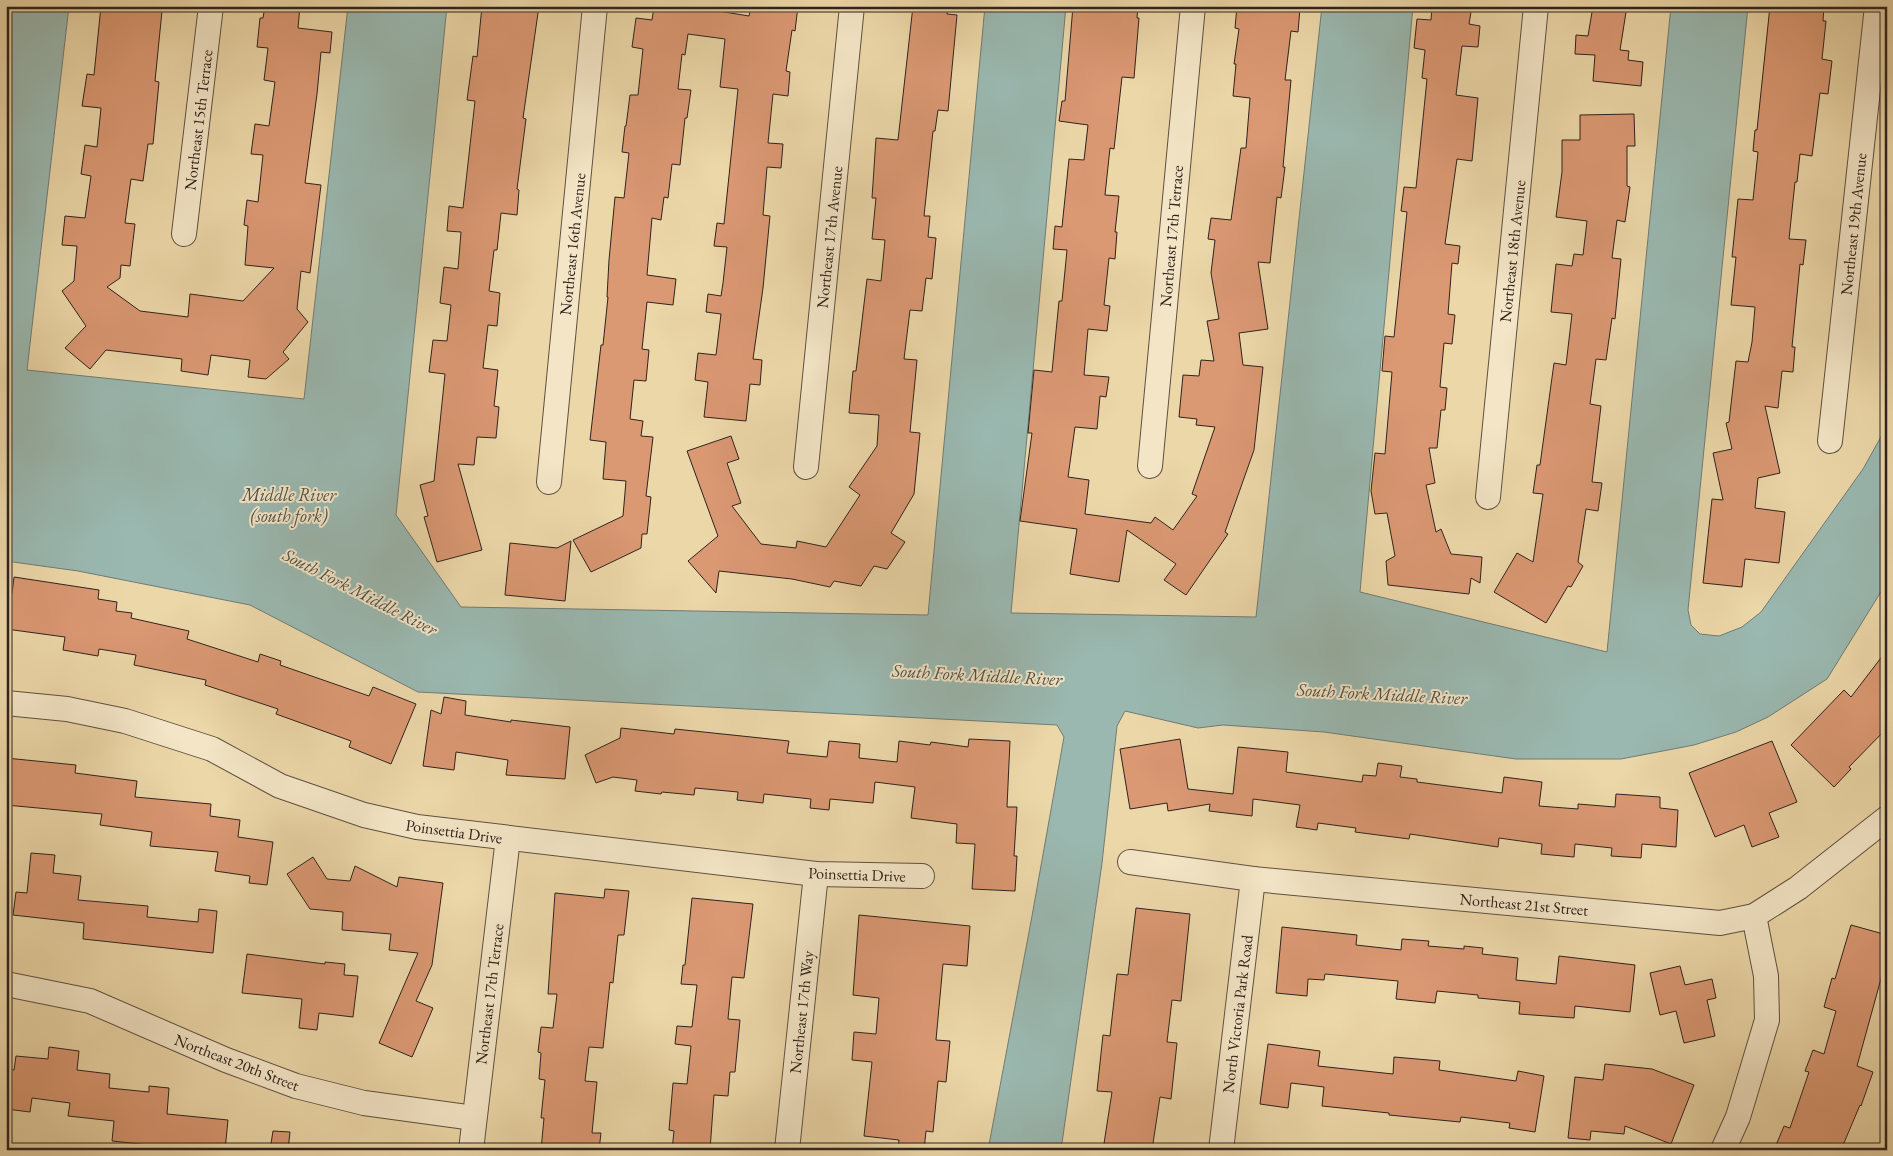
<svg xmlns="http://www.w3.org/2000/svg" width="1893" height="1156" viewBox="0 0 1893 1156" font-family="'EB Garamond',serif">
	<rect width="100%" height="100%" fill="#ecd7a8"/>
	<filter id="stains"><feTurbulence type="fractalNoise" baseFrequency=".004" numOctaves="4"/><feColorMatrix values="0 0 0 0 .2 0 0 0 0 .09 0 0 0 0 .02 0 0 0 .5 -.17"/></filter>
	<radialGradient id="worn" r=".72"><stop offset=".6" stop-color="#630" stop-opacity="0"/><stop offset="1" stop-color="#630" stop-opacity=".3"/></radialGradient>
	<path fill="#9ab8b0" stroke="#6f7c75" d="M6 6H69L27 370 304 399 348 6H447L396 515 461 607 928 615 985 6H1066L1011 613 1256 617 1322 6H1413L1360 592 1607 652 1671 6H1748L1688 610 1691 625 1700 634 1719 636 1742 627 1761 612 1863 469 1887 426V582L1827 679 1768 717 1736 732 1694 745 1621 759H1516L1324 732 1223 725 1198 728 1125 711 1117 726 1102 863 1061 1150H988L1032 916 1064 737 1057 725 418 692 250 605 78 571 6 561Z"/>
	<g fill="#da9873" stroke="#2f231d">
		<path d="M101 6 162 11 155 81 159 82 153 144H148L143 181 131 179 125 223 135 224 130 266 121 265 120 278 107 287 140 311 188 317 190 294 243 301 274 268 245 265 248 226 244 225 247 200 258 202 263 155 251 154 255 124 269 126 275 82 264 80 268 48 257 47 260 18H263L265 6H300L298 28 332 32 330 53 321 52 317 94 305 183 321 185 310 273 301 271 297 309 308 322 283 352 289 359 266 379 248 377 250 360 211 355 208 375 181 371 182 359 106 350 90 369 65 348 86 326 62 291 74 281 77 246 62 245 65 216 85 218 91 176 81 174 85 145 97 147 101 108 82 106 87 74 94 75Z"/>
		<path d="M482 6H539L523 118 526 119 517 189 519 190 517 215 501 213 497 250H494L489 291 500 293 497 326 488 325 483 368 498 370 494 406 499 407 496 438 477 437 474 465 458 464 482 550 437 562 424 517 428 516 420 485 434 481 445 374 429 372 433 340 447 341 451 305 440 303 444 267 458 269 461 232 447 231 449 206 463 208 475 101 467 100 473 56 477 57Z"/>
		<path d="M654 6H707L706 9 749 16 751 6H798L795 31 792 30 786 71 790 72 788 96 773 94 768 143 783 144 781 168 767 167 763 215 770 216 763 288 753 359 762 360 760 385 750 384 746 421 704 417 708 382 695 380 698 353 716 355 721 314 706 312 708 294 721 296 723 283 727 247 714 246 717 223 724 224 738 89 720 87 725 39 688 34 685 55 682 54 678 89 691 90 687 118H685L680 165 672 164 668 198 664 197 661 220 652 218 647 275 676 279 673 305 647 302 642 349 649 350 646 381 634 380 630 419 643 421 641 436 653 437 646 496 651 497 647 534H642L641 548 591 572 573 540 623 516 626 481 603 479 606 442 590 440 601 345H603L608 297H607L609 260 615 197 624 198 629 153 622 152 625 126H626L630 95H638L643 49 632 47 636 18 652 20Z"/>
		<path d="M913 6H948L947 14 957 15 948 111 938 110 935 131H933L924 216H930L928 237 936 238 932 279 926 278 922 311 910 310 904 359 917 360 910 432 920 433 914 494 891 533 905 542 887 569 874 566 861 586 834 581 830 587 792 579 719 571 716 593 688 561 718 536 687 451 731 436 739 459 727 463 741 503 732 506 761 544 796 548 797 541 826 547 860 495 849 487 877 446 879 415 849 413 853 371H856L867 279 881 281 885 240 872 239 876 198H872L876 138 898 140Z"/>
		<path d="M1073 6H1138L1137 18H1139L1134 78 1122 77 1114 149 1110 148 1105 195 1119 196 1115 232H1117L1115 259 1109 258 1104 305 1110 306 1107 331 1088 329 1084 375 1109 377 1106 397 1100 396 1097 429 1075 427 1068 477 1089 480 1085 514 1151 523 1155 517 1173 530 1197 496 1192 494 1215 427 1196 425 1197 419 1179 417 1183 375 1199 376 1201 360 1214 361 1207 321 1219 319 1211 273 1215 240 1208 239 1211 218 1231 220 1241 148H1246L1250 98 1233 96 1236 64H1234L1239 29 1235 28 1237 6H1280L1300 8 1298 32 1291 31 1285 80H1291L1283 167H1285L1281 198 1277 197 1270 263 1258 262 1268 329 1239 333 1243 365 1263 367 1254 450 1225 532 1228 534 1186 595 1164 580 1176 564 1127 530 1119 582 1070 574 1077 529 1020 521 1032 433H1028L1034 370 1052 372 1059 301H1062L1067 250 1053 249 1055 226 1062 227 1069 159 1084 160 1088 125 1059 121 1062 101H1065Z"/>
		<path d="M1432 6H1472L1469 24 1480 26 1478 47 1462 46 1456 95 1478 98 1472 161 1457 159 1445 244 1460 246 1458 264 1452 263 1448 314 1455 315 1452 344 1444 343 1440 387 1447 388 1445 410H1441L1437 448H1429L1435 483 1426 485 1436 532 1441 529 1451 554 1482 557 1480 583 1471 578 1469 594 1388 585 1386 561 1395 556 1387 513 1375 514 1371 491 1375 453 1385 454 1392 372 1382 371 1385 336 1394 337 1407 212 1401 211 1404 187 1416 188 1427 79 1422 78 1425 50 1414 48 1417 19 1431 20Z"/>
		<path d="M1593 6H1627L1620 50 1629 51 1628 60 1643 62 1641 86 1593 81 1595 55 1575 54 1576 35 1588 36Z"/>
		<path d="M1770 6H1824L1823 21H1826L1822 59 1832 61 1828 94 1820 93 1812 156 1800 154 1797 182H1795L1789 239 1806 240 1803 265 1800 264 1792 347H1795L1793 372 1782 371 1778 408 1765 406 1780 473 1758 478 1755 508 1785 512 1779 563 1745 559 1742 587 1703 583 1712 499 1723 500 1713 453 1732 449 1726 423 1729 422 1736 361 1748 362 1752 342 1755 307 1731 305 1736 257H1732L1738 199 1753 200 1758 152 1753 151 1755 130H1757Z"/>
		<path d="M1634 114 1635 146H1627V186L1630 187 1625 222 1617 220 1612 258 1621 259 1615 319 1612 318 1606 360 1596 359 1590 404 1601 406 1592 482 1602 483 1598 511 1586 509 1578 562 1583 566 1571 587 1568 586 1546 623 1494 592 1517 553 1533 562 1543 494 1533 493 1537 465H1540L1554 363 1566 365 1572 314 1551 312 1556 264 1572 266 1574 254 1583 255 1587 221 1556 217 1562 172V140H1580V115Z"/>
		<path d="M571 541 565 601 505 595 510 543 557 548Z"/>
		<path d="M14 577 99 590 98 599 117 602 116 611 132 613 131 618 189 631 187 639 258 662 260 654 281 661 280 665 369 696 373 687 416 704 391 764 349 747 351 741 276 714 278 709 205 685 206 680 134 665 136 655 99 649 98 656 63 650 65 637 6 629V594H12Z"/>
		<path d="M1887 650V728L1849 767 1851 769 1834 787 1791 745 1844 690 1851 697Z"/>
		<path d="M444 697 466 701 465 715 511 722V720L570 727 565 779 506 775 508 760 456 752 454 770 423 766 431 710 441 714Z"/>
		<path d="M621 728 674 734 675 729 789 741 787 753 827 757 829 741 860 744 859 758 897 762 899 741 930 745 931 742 968 747 969 739 1010 741 1007 807H1017L1014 856H1017L1015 891 972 889 975 844 956 843 957 824 911 818 915 787 875 782 873 803 830 799 829 810 810 808 811 799 764 794 763 803 737 800 738 792 695 788 694 795 662 792 661 794 635 791 637 780 613 777 596 783 585 755 620 738Z"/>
		<path d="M1180 739 1188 789 1233 794 1238 747 1288 752 1286 772 1362 782 1363 775 1376 776 1378 763 1402 766 1400 777 1417 779V782L1502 793 1504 777 1542 782 1539 806 1578 809V804L1615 807 1616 794 1660 797V808L1678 810 1676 847 1642 844 1641 858 1611 856 1612 848 1575 844 1574 857 1541 854 1542 844 1499 838 1498 847 1410 834 1409 839 1355 832 1356 828 1318 823 1317 830 1296 827 1300 805 1253 799 1252 816 1209 811 1210 804 1168 811 1167 803 1130 809 1120 749Z"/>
		<path d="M1772 741 1797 802 1769 813 1779 837 1752 847 1744 825 1715 837 1689 773Z"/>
		<path d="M6 758 76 765 75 773 137 781 135 797 211 804 210 816 240 820 238 837 273 842 267 885 249 883 250 876 215 871 218 852 150 846 152 832 100 825 102 814 6 805Z"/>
		<path d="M31 853 55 855 53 873 81 876 78 900 148 906 147 917 198 922 199 909 217 911 213 953 83 939 84 923 13 915 16 892 27 893Z"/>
		<path d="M313 857 327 879 350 881 355 866 397 887 399 877 443 883 432 965 416 1001 433 1008 412 1057 379 1043 418 953 389 950 391 934 342 930 343 912 310 909 287 874Z"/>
		<path d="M605 889 629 891 624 935H618L613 983 610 982 603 1048 589 1047 585 1081 597 1082 592 1133H601L599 1150H541L544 1118H541L545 1080 539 1079 541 1053 538 1052 541 1027 553 1028 557 994H548L555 893 604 898Z"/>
		<path d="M692 898 753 904 744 978 732 977 728 1019 740 1020 735 1072H730L728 1096 714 1095 710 1150H672L674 1131 669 1130 673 1083 687 1084 691 1046 675 1044 677 1026 692 1027 697 985 681 984 683 965H685Z"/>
		<path d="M1136 908 1190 914 1181 1001 1172 1000 1167 1042 1177 1043 1171 1099 1160 1097 1152 1150H1103L1112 1092 1097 1091 1103 1035 1110 1036 1117 974 1128 975Z"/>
		<path d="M859 915 970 926 967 966 943 964 936 1040 950 1041 946 1082 938 1081 933 1132 926 1131 924 1150 898 1148 899 1140 864 1136 872 1062 852 1060 854 1032 876 1034 879 998 853 995Z"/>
		<path d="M1851 925 1887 935V957L1857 1066 1873 1072 1861 1106 1860 1105 1841 1150H1774L1784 1126 1790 1128 1809 1072 1805 1071 1813 1050 1824 1054 1836 1011 1824 1007 1832 978 1835 979Z"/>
		<path d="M1282 927 1357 935 1356 945 1401 950 1402 939 1429 941 1428 946 1464 949V946L1483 948 1482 954 1518 958 1516 980 1556 984 1559 956 1635 965 1630 1012 1575 1006 1574 1018 1519 1014 1520 1002 1478 998V995L1437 991 1435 1003 1396 999 1398 981 1325 974 1324 980 1308 979 1307 996 1276 993Z"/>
		<path d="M247 954 325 964V962L345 964 344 975 358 976 353 1017 319 1013 317 1030 299 1028 302 999 242 993Z"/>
		<path d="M1680 966 1685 985 1712 979 1716 998 1707 1000 1715 1036 1684 1043 1676 1011 1660 1015 1650 973Z"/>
		<path d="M1268 1044 1320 1051 1318 1066 1393 1074 1394 1057 1440 1061 1439 1070 1516 1081 1518 1071 1544 1076 1535 1132 1509 1128 1510 1123 1461 1117 1460 1122 1389 1115V1113L1322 1106 1324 1087 1291 1083 1288 1108 1260 1104Z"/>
		<path d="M49 1047 79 1051 77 1070 110 1074 109 1088 149 1092V1086L169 1088 167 1114 228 1120 225 1150H196L112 1141 114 1121 68 1116 70 1103 32 1098 30 1112 6 1109V1069L14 1070 16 1056 48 1059Z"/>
		<path d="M1605 1064 1652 1069 1694 1085 1671 1144 1625 1126 1624 1134 1591 1131 1590 1140 1568 1138 1575 1077 1603 1080Z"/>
		<path d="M273 1131 290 1132 288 1150H270Z"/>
	</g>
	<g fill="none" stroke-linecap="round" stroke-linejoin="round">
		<g stroke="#5e5040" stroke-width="26">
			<g id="minor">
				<path d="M184 234 211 6"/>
				<path d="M1830 441 1877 6"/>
				<path d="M1150 466 1193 6"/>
				<path d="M806 467 852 6"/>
				<path d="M549 482 595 6"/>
				<path d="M1488 497 1536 6"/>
				<path d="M6 703 67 709 125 721 212 749 280 786 364 815 417 827 816 874 922 876"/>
				<path d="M1130 862 1253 879 1720 923 1754 916 1798 888 1887 818"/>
				<path d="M6 984 90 1001 226 1060 296 1086 364 1103 474 1118"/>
				<path d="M471 1150 508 838"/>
				<path d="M787 1150 816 874"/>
				<path d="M1221 1150 1253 879"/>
				<path d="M1723 1150 1738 1117 1767 1020 1766 976 1754 916"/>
			</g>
		</g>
		<use href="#minor" stroke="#f3e5c6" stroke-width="24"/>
	</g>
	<g text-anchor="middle" stroke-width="4" stroke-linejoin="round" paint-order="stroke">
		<g font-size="16" fill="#2f231d" stroke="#f3e5c6">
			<text transform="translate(198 120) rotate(-83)" y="6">Northeast 15th Terrace</text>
			<text transform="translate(1853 224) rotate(-84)" y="6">Northeast 19th Avenue</text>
			<text transform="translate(1171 236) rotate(-85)" y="6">Northeast 17th Terrace</text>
			<text transform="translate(829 237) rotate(-84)" y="6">Northeast 17th Avenue</text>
			<text transform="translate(572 244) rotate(-84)" y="6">Northeast 16th Avenue</text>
			<text transform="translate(1512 251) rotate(-84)" y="6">Northeast 18th Avenue</text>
			<text transform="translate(454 831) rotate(8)" y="6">Poinsettia Drive</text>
			<text transform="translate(857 874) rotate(2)" y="6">Poinsettia Drive</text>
			<text transform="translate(1524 904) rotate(5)" y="6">Northeast 21st Street</text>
			<text transform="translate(489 994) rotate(-83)" y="6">Northeast 17th Terrace</text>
			<text transform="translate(801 1012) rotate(-84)" y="6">Northeast 17th Way</text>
			<text transform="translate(1237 1014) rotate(-83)" y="6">North Victoria Park Road</text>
			<text transform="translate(237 1062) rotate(21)" y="6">Northeast 20th Street</text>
		</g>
		<g font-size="18" font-style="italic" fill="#4f5049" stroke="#f3e5c6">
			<text x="289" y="501">Middle River<tspan x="289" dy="21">(south fork)</tspan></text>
			<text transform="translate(360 592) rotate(27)" y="6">South Fork Middle River</text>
			<text transform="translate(977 675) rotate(3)" y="6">South Fork Middle River</text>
			<text transform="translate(1382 694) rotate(3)" y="6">South Fork Middle River</text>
		</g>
	</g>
	<rect width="1893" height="1156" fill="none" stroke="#ecd7a8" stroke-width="25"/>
	<rect x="8" y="8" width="1878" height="1141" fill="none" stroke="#2f231d" stroke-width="2.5"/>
	<rect x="12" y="12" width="1868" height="1131" fill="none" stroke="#2f231d"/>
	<rect width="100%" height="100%" filter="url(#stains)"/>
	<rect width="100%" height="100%" fill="url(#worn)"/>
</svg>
